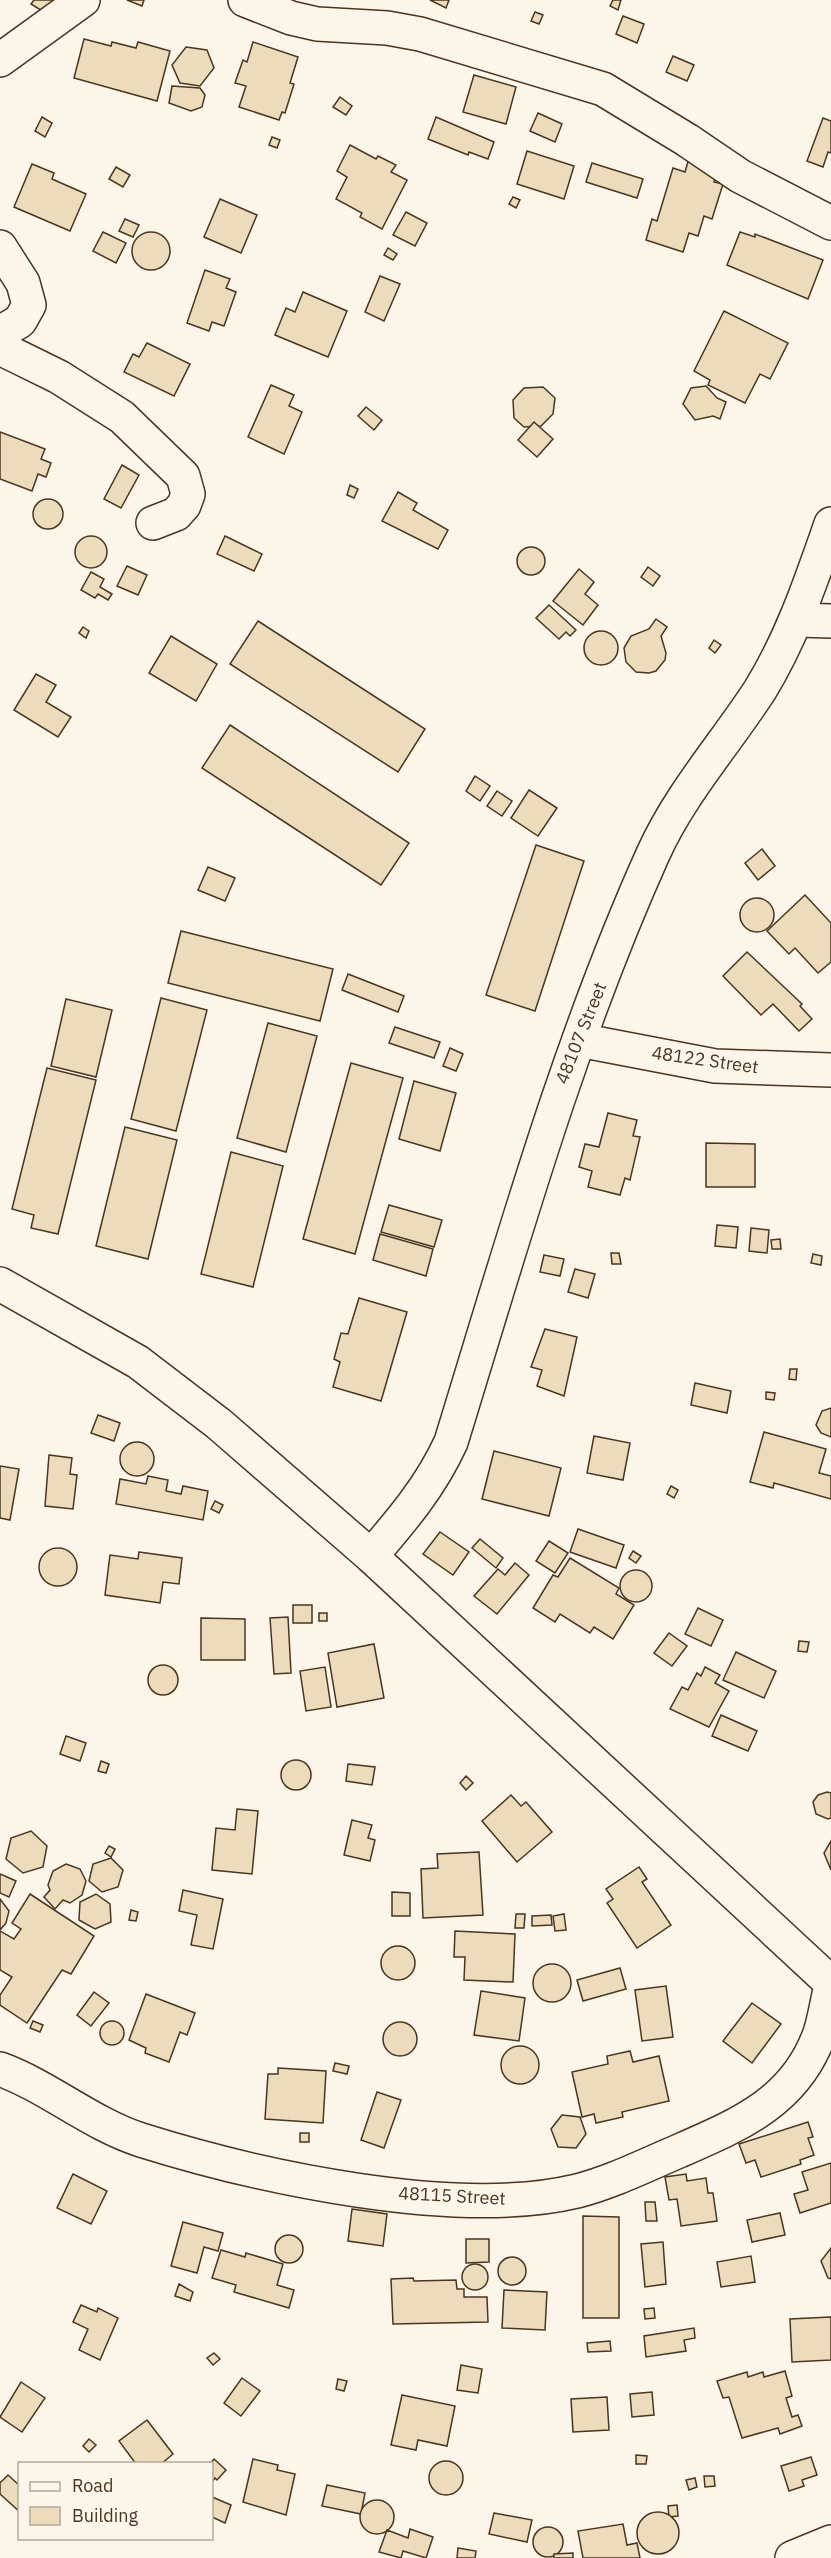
<svg xmlns="http://www.w3.org/2000/svg" width="831" height="2558" viewBox="0 0 831 2558" font-family="'IBM Plex Sans',sans-serif">
	<rect width="100%" height="100%" fill="#fbf6e9"/>
	<g fill="#ecdcbc" stroke="#4a3520" stroke-width="1.5">
		<path d="M34 0H55L47 14 31 4Z"/>
		<path d="M127 0H144L142 6Z"/>
		<path d="M430 0H449L446 8Z"/>
		<path d="M613 0H621L618 10 610 6Z"/>
		<path d="M535 12 543 15 539 24 531 21Z"/>
		<path d="M623 16 644 24 637 43 616 34Z"/>
		<path d="M84 39 111 46 112 42 136 48 138 42 170 51 157 101 74 78Z"/>
		<path d="M253 42 298 57 290 83 294 84 285 113 282 112 279 120 239 107 246 86 235 83 243 60 247 62Z"/>
		<path d="M186 47 207 50 214 68 200 86 180 83 172 65Z"/>
		<path d="M673 56 694 65 687 81 666 72Z"/>
		<path d="M474 75 516 87 506 124 463 112Z"/>
		<path d="M172 86 200 88 205 95 202 107 191 111 169 103Z"/>
		<path d="M340 97 352 106 346 115 333 107Z"/>
		<path d="M538 113 562 124 555 142 530 131Z"/>
		<path d="M42 117 52 123 45 137 35 131Z"/>
		<path d="M436 117 494 142 488 159 469 152 468 155 428 139Z"/>
		<path d="M823 118 831 121V153L828 152 823 167 807 161Z"/>
		<path d="M272 137 280 140 277 148 269 145Z"/>
		<path d="M350 145 376 159 378 156 396 165 391 172 407 180 382 229 360 217 362 213 336 199 347 177 337 171Z"/>
		<path d="M527 151 574 166 564 199 517 184Z"/>
		<path d="M690 155 719 165 714 182 723 184 712 219 704 216 698 236 689 233 683 252 646 240 652 219 657 221 673 168 685 172Z"/>
		<path d="M592 163 643 179 637 198 586 182Z"/>
		<path d="M32 164 54 173 52 179 86 194 70 231 14 207Z"/>
		<path d="M116 167 130 175 123 187 109 179Z"/>
		<path d="M513 197 520 200 516 208 509 204Z"/>
		<path d="M220 199 257 215 241 253 204 237Z"/>
		<path d="M406 212 427 223 415 246 393 235Z"/>
		<path d="M125 219 139 225 133 237 119 231Z"/>
		<circle cx="151" cy="251" r="19"/>
		<path d="M103 232 126 243 116 263 93 251Z"/>
		<path d="M740 232 755 237V234L823 260 808 299 727 265Z"/>
		<path d="M388 248 397 254 393 260 384 255Z"/>
		<path d="M205 270 230 279 226 288 236 292 224 326 212 322 209 331 187 323Z"/>
		<path d="M380 276 400 284 384 321 365 312Z"/>
		<path d="M303 292 347 311 328 357 275 335 286 308 295 312Z"/>
		<path d="M724 311 788 343 770 379 760 374 745 403 708 385 710 380 694 371Z"/>
		<path d="M147 343 190 364 174 396 124 372 133 354 139 357Z"/>
		<path d="M271 385 294 395 289 406 302 412 284 454 248 437Z"/>
		<path d="M706 386 717 398 726 402 720 419 713 416 695 420 683 404 691 388Z"/>
		<path d="M543 387 555 398 553 414 541 426 524 427 514 418 513 400 524 388Z"/>
		<path d="M366 407 382 420 374 430 358 416Z"/>
		<path d="M534 422 553 439 537 457 518 440Z"/>
		<path d="M0 432 45 449 41 459 51 463 46 477 38 474 32 491 0 479Z"/>
		<path d="M122 465 139 475 121 508 104 499Z"/>
		<path d="M350 485 358 489 354 498 347 495Z"/>
		<path d="M398 492 417 503 413 510 448 530 438 549 382 521Z"/>
		<circle cx="48" cy="514" r="15"/>
		<circle cx="91" cy="552" r="16"/>
		<path d="M225 536 262 554 254 571 217 554Z"/>
		<circle cx="531" cy="561" r="14"/>
		<path d="M127 566 147 575 138 595 117 586Z"/>
		<path d="M648 567 660 576 653 586 641 577Z"/>
		<path d="M579 569 594 582 585 594 598 605 583 625 553 601Z"/>
		<path d="M91 572 104 579 100 587 112 594 108 600 98 594 95 598 81 590Z"/>
		<path d="M549 605 576 630 570 636 566 632 559 639 536 618Z"/>
		<path d="M656 619 667 627 661 636 666 653 665 660 656 671 649 673 636 672 626 662 624 648 631 636 649 629Z"/>
		<path d="M258 621 425 729 398 772 230 664Z"/>
		<path d="M83 627 89 631 86 638 79 633Z"/>
		<circle cx="601" cy="648" r="17"/>
		<path d="M171 636 217 664 196 701 149 673Z"/>
		<path d="M714 640 721 645 715 653 709 648Z"/>
		<path d="M36 674 56 685 46 702 71 717 58 737 14 710Z"/>
		<path d="M230 725 409 843 381 885 202 768Z"/>
		<path d="M475 776 490 786 480 801 466 791Z"/>
		<path d="M529 790 557 808 538 836 511 818Z"/>
		<path d="M497 791 512 801 502 816 487 806Z"/>
		<path d="M536 845 584 861 535 1011 486 995Z"/>
		<path d="M762 849 775 866 758 880 745 863Z"/>
		<path d="M208 867 235 878 225 901 198 890Z"/>
		<path d="M805 895 831 923V962L818 973 795 948 789 954 767 931Z"/>
		<circle cx="757" cy="915" r="17"/>
		<path d="M181 931 333 969 320 1021 168 983Z"/>
		<path d="M747 952 802 1004 800 1006 812 1019 799 1031 773 1004 761 1015 723 976Z"/>
		<path d="M348 974 404 996 398 1012 342 990Z"/>
		<path d="M161 998 207 1010 176 1131 131 1119Z"/>
		<path d="M66 999 112 1010 96 1077 51 1066Z"/>
		<path d="M268 1023 317 1036 286 1152 237 1138Z"/>
		<path d="M395 1027 440 1042 434 1058 389 1043Z"/>
		<path d="M450 1048 463 1054 456 1071 443 1066Z"/>
		<path d="M351 1063 403 1078 355 1254 303 1239Z"/>
		<path d="M47 1068 96 1080 58 1234 31 1228 34 1215 12 1209Z"/>
		<path d="M414 1081 456 1093 440 1151 399 1139Z"/>
		<path d="M608 1113 637 1120 633 1136 640 1137 630 1180 625 1178 620 1195 588 1187 592 1171 579 1167 585 1144 599 1147Z"/>
		<path d="M125 1127 177 1140 148 1259 96 1246Z"/>
		<path d="M706 1143 755 1144V1187H706Z"/>
		<path d="M231 1152 283 1166 253 1287 201 1274Z"/>
		<path d="M389 1205 442 1220 434 1247 381 1232Z"/>
		<path d="M717 1225 738 1227 736 1248 715 1246Z"/>
		<path d="M751 1228 769 1230 767 1253 749 1251Z"/>
		<path d="M380 1234 433 1249 426 1276 373 1260Z"/>
		<path d="M780 1239 781 1249H772L771 1240Z"/>
		<path d="M611 1253H619L621 1264H612Z"/>
		<path d="M813 1254 822 1256 821 1265 811 1263Z"/>
		<path d="M544 1255 564 1259 560 1276 540 1272Z"/>
		<path d="M575 1269 595 1274 588 1298 568 1292Z"/>
		<path d="M359 1298 407 1312 381 1401 333 1387 340 1362 334 1359 341 1333 348 1334Z"/>
		<path d="M545 1329 577 1337 564 1396 537 1386 542 1370 531 1367Z"/>
		<path d="M790 1369H797L796 1380 789 1379Z"/>
		<path d="M695 1383 731 1391 727 1413 691 1405Z"/>
		<path d="M766 1392 775 1393 774 1400 766 1399Z"/>
		<path d="M831 1408V1437L821 1433 816 1425 822 1411Z"/>
		<path d="M98 1415 120 1423 114 1441 91 1433Z"/>
		<path d="M764 1432 826 1449 819 1473 831 1476V1499L774 1483 773 1488 750 1482Z"/>
		<path d="M594 1436 630 1443 623 1480 587 1473Z"/>
		<circle cx="137" cy="1459" r="17"/>
		<path d="M494 1451 561 1468 549 1516 482 1499Z"/>
		<path d="M49 1455 72 1458 70 1474 77 1475 73 1509 45 1506Z"/>
		<path d="M0 1466 19 1469 10 1520 0 1518Z"/>
		<path d="M148 1476 168 1480 166 1491 181 1494 183 1486 208 1491 203 1520 116 1504 120 1479 146 1484Z"/>
		<path d="M671 1486 678 1490 674 1498 667 1494Z"/>
		<path d="M215 1501 223 1505 219 1513 211 1509Z"/>
		<path d="M578 1529 624 1545 616 1568 570 1552Z"/>
		<path d="M440 1532 469 1552 453 1575 423 1554Z"/>
		<path d="M480 1539 503 1558 496 1568 472 1548Z"/>
		<path d="M549 1541 568 1553 555 1573 536 1561Z"/>
		<circle cx="58" cy="1567" r="19"/>
		<path d="M633 1551 641 1556 636 1563 629 1558Z"/>
		<path d="M139 1552 182 1558 179 1584 163 1582 160 1603 105 1595 110 1555 138 1559Z"/>
		<path d="M570 1558 619 1588 616 1594 634 1605 613 1639 594 1627 590 1633 560 1614 555 1622 533 1608 553 1575 558 1577Z"/>
		<path d="M515 1563 529 1575 497 1614 474 1596 498 1569 505 1575Z"/>
		<circle cx="636" cy="1586" r="16"/>
		<rect x="293" y="1605" width="19" height="18"/>
		<path d="M698 1608 723 1620 711 1646 685 1634Z"/>
		<rect x="319" y="1613" width="8" height="8"/>
		<path d="M288 1617 291 1673 274 1674 270 1618Z"/>
		<path d="M201 1618 245 1619V1660H201Z"/>
		<path d="M669 1633 687 1646 672 1666 654 1653Z"/>
		<path d="M799 1641 809 1642 807 1652 798 1651Z"/>
		<path d="M374 1644 384 1698 337 1707 328 1653Z"/>
		<path d="M736 1652 776 1671 764 1698 723 1680Z"/>
		<circle cx="163" cy="1680" r="15"/>
		<path d="M325 1667 331 1707 306 1711 300 1671Z"/>
		<path d="M705 1667 720 1675 715 1683 729 1691 709 1727 670 1709 682 1687 688 1690 697 1673 701 1676Z"/>
		<path d="M721 1715 757 1731 748 1751 712 1736Z"/>
		<path d="M66 1736 86 1743 80 1761 60 1754Z"/>
		<circle cx="296" cy="1775" r="15"/>
		<path d="M101 1761 109 1764 106 1773 98 1771Z"/>
		<path d="M348 1764 375 1767 372 1785 346 1781Z"/>
		<path d="M466 1776 473 1783 466 1790 460 1783Z"/>
		<path d="M827 1792 831 1793V1818L828 1819 816 1814 813 1802 818 1795Z"/>
		<path d="M511 1795 521 1806 526 1802 552 1832 517 1862 482 1821Z"/>
		<path d="M237 1809 258 1811 252 1874 212 1870 216 1828 235 1830Z"/>
		<path d="M352 1820 372 1825 368 1838 375 1840 370 1861 344 1855Z"/>
		<path d="M31 1831 47 1846 43 1867 23 1873 6 1859 11 1838Z"/>
		<path d="M831 1841V1870L824 1853Z"/>
		<path d="M109 1846 115 1849 111 1857 105 1853Z"/>
		<path d="M479 1852 483 1915 423 1918 421 1869 438 1868 437 1854Z"/>
		<path d="M111 1858 123 1870 118 1887 102 1892 89 1881 93 1864Z"/>
		<path d="M66 1864 80 1869 86 1881 82 1895 70 1903 63 1900 55 1909 44 1897 50 1890 48 1885 53 1871Z"/>
		<path d="M639 1867 647 1879 642 1882 671 1925 637 1948 607 1903 613 1899 606 1889Z"/>
		<path d="M0 1874 16 1881 9 1897 0 1893Z"/>
		<path d="M183 1890 223 1899 213 1949 191 1945 197 1915 179 1911Z"/>
		<path d="M392 1892 410 1893V1916H392Z"/>
		<path d="M30 1894 94 1936 71 1974 62 1970 27 2023 0 2005V1995L12 1977 0 1970V1931L14 1939 21 1929 12 1923Z"/>
		<path d="M96 1894 110 1904 111 1922 95 1929 79 1920 80 1902Z"/>
		<path d="M0 1899 9 1911 6 1923 0 1930Z"/>
		<path d="M131 1910 138 1912 136 1921 129 1920Z"/>
		<path d="M516 1914H525L524 1928H515Z"/>
		<path d="M564 1914 566 1930 555 1931 553 1916Z"/>
		<path d="M551 1915 552 1925 532 1926V1916Z"/>
		<path d="M455 1931 515 1934 513 1982 464 1980 465 1957H454Z"/>
		<circle cx="398" cy="1963" r="17"/>
		<circle cx="552" cy="1983" r="19"/>
		<path d="M620 1968 626 1989 583 2001 577 1980Z"/>
		<path d="M666 1986 673 2037 642 2041 635 1990Z"/>
		<path d="M481 1991 525 1998 519 2041 474 2035Z"/>
		<path d="M94 1992 109 2003 91 2026 77 2015Z"/>
		<path d="M146 1994 195 2013 187 2035 180 2032 169 2062 145 2053 146 2048 129 2040Z"/>
		<path d="M752 2003 781 2024 752 2063 723 2041Z"/>
		<path d="M33 2021 43 2025 40 2032 30 2028Z"/>
		<circle cx="112" cy="2033" r="12"/>
		<circle cx="400" cy="2039" r="17"/>
		<circle cx="520" cy="2065" r="19"/>
		<path d="M630 2051 633 2062 659 2056 669 2101 622 2112 623 2117 596 2123 594 2114 582 2117 572 2072 608 2064 607 2056Z"/>
		<path d="M335 2063 349 2066 347 2074 333 2071Z"/>
		<path d="M278 2068 326 2071 323 2123 265 2119 268 2074H278Z"/>
		<path d="M377 2092 401 2100 384 2148 361 2140Z"/>
		<path d="M562 2115 580 2117 586 2134 576 2148 558 2147 551 2129Z"/>
		<path d="M808 2122 813 2137 808 2138 814 2155 800 2160 801 2164 761 2177 755 2160 746 2163 739 2144Z"/>
		<rect x="300" y="2133" width="9" height="9"/>
		<path d="M831 2163V2203L800 2213 794 2194 808 2190 802 2172Z"/>
		<path d="M73 2174 107 2191 91 2224 57 2208Z"/>
		<path d="M686 2174 687 2181 706 2178 708 2193H713L717 2221 681 2226 677 2199 669 2200 665 2177Z"/>
		<path d="M645 2202H655L657 2221H646Z"/>
		<path d="M352 2209 387 2214 383 2246 348 2241Z"/>
		<path d="M780 2213 785 2235 752 2242 747 2220Z"/>
		<path d="M583 2216 619 2217V2318H583Z"/>
		<path d="M183 2222 223 2233 218 2251 204 2247 197 2273 171 2266Z"/>
		<circle cx="289" cy="2249" r="14"/>
		<path d="M466 2239H489V2262L466 2263Z"/>
		<path d="M663 2242 666 2284 645 2287 641 2244Z"/>
		<path d="M831 2248V2279L828 2278 821 2261Z"/>
		<path d="M221 2250 245 2257 246 2253 283 2264 277 2285 294 2290 289 2308 234 2292 236 2285 212 2278Z"/>
		<path d="M751 2256 755 2282 721 2287 717 2262Z"/>
		<circle cx="512" cy="2271" r="14"/>
		<circle cx="475" cy="2277" r="13"/>
		<path d="M413 2278 414 2281 456 2280 457 2289H464V2297H487L488 2322 393 2324 391 2279Z"/>
		<path d="M179 2284 193 2292 190 2301 175 2296Z"/>
		<path d="M504 2290 547 2292 545 2330 502 2328Z"/>
		<path d="M81 2305 97 2312 98 2308 118 2318 100 2360 79 2350 88 2329 73 2322Z"/>
		<path d="M654 2308 655 2318 645 2319 644 2309Z"/>
		<path d="M831 2317V2360L792 2362 790 2319Z"/>
		<path d="M694 2328 695 2338 684 2340 686 2351 646 2357 644 2336Z"/>
		<path d="M610 2341 611 2351 588 2352 587 2343Z"/>
		<path d="M214 2353 220 2359 213 2365 207 2358Z"/>
		<path d="M461 2365 482 2369 478 2393 457 2390Z"/>
		<path d="M785 2371 792 2396 786 2398 792 2417 798 2415 802 2426 780 2434 778 2428 742 2438 729 2397 723 2398 717 2381 747 2372 748 2377 763 2372 764 2377Z"/>
		<path d="M242 2378 260 2391 241 2416 224 2403Z"/>
		<path d="M338 2379 347 2381 344 2391 336 2389Z"/>
		<path d="M21 2382 45 2398 22 2432 0 2417Z"/>
		<path d="M652 2392 654 2415 632 2417 630 2394Z"/>
		<path d="M402 2395 455 2406 447 2446 418 2440 416 2450 391 2445Z"/>
		<path d="M607 2397 609 2430 573 2432 571 2399Z"/>
		<path d="M147 2420 173 2454 161 2464H136L119 2441Z"/>
		<path d="M89 2439 96 2445 89 2452 83 2446Z"/>
		<path d="M636 2455 647 2456 646 2464H636Z"/>
		<path d="M811 2457 817 2475 802 2480 804 2486 789 2491 781 2466Z"/>
		<path d="M214 2459 226 2470 217 2480 215 2478 212 2482 210 2464Z"/>
		<path d="M253 2459 278 2465 277 2470 295 2474 286 2515 243 2502Z"/>
		<circle cx="446" cy="2478" r="17"/>
		<path d="M8 2475 20 2486V2512L0 2494V2483Z"/>
		<path d="M704 2476H714L715 2486 705 2487Z"/>
		<path d="M695 2478 697 2487 689 2490 686 2480Z"/>
		<path d="M327 2485 365 2493 361 2514 322 2506Z"/>
		<path d="M212 2497 231 2505 225 2523 212 2517Z"/>
		<circle cx="377" cy="2517" r="17"/>
		<path d="M677 2505 678 2516 669 2517 668 2506Z"/>
		<circle cx="658" cy="2533" r="21"/>
		<path d="M494 2513 532 2520 527 2542 489 2534Z"/>
		<path d="M623 2524 627 2545 637 2543 640 2558H583L578 2531Z"/>
		<circle cx="548" cy="2542" r="15"/>
		<path d="M410 2529 433 2537 426 2558 403 2551 401 2558 379 2552 387 2530 408 2538Z"/>
		<path d="M458 2548 476 2551 475 2558H457Z"/>
		<path d="M573 2553V2558H554V2554Z"/>
	</g>
	<g fill="none" stroke-linecap="round" stroke-linejoin="round">
		<g stroke="#4a3520" stroke-width="36">
			<g id="minor">
				<path d="M245 0 291 18 317 24 387 28 420 34 603 89 687 140 740 176 831 223"/>
				<path d="M0 60 83 0"/>
				<path d="M0 247 23 283 29 305 20 321 0 333"/>
				<path d="M0 348 59 377 122 417 183 476 188 494 184 505 176 514 153 523"/>
				<path d="M797 620 831 621"/>
				<path d="M579 1040 715 1066 831 1070"/>
				<path d="M0 1284 138 1362 219 1424 371 1556 831 1983"/>
				<path d="M371 1556C402 1520 431 1486 451 1442 512 1244 568 1043 653 854 680 794 725 744 760 690 792 638 811 581 831 524"/>
				<path d="M0 2069C49 2087 91 2124 141 2140 259 2177 456 2220 577 2191 612 2182 646 2165 679 2151 741 2124 796 2101 820 2033 825 2018 827 2001 831 1986"/>
				<path d="M792 2558 831 2542"/>
			</g>
		</g>
		<use href="#minor" stroke="#fbf6e9" stroke-width="33"/>
	</g>
	<g text-anchor="middle" stroke-width="4.5" stroke-linejoin="round" paint-order="stroke">
		<g font-size="18" fill="#4a3520" stroke="#fbf6e9">
			<text transform="translate(581 1033) rotate(-68)" y="6">48107 Street</text>
			<text transform="translate(705 1060) rotate(8)" y="6">48122 Street</text>
			<text transform="translate(452 2196) rotate(3)" y="6">48115 Street</text>
		</g>
	</g>
	<rect x="18" y="2462" width="195" height="78" fill="#fbf6e9" stroke="#b4a999" stroke-width="1.5"/>
	<rect x="30" y="2482" width="30" height="9" fill="#fbf6e9" stroke="#b4a999" stroke-width="1.5"/>
	<text x="72" y="2492" font-size="18" fill="#4a3520">Road</text>
	<rect x="30" y="2507" width="30" height="18" fill="#ecdcbc" stroke="#b4a999" stroke-width="1.5"/>
	<text x="72" y="2522" font-size="18" fill="#4a3520">Building</text>
</svg>
